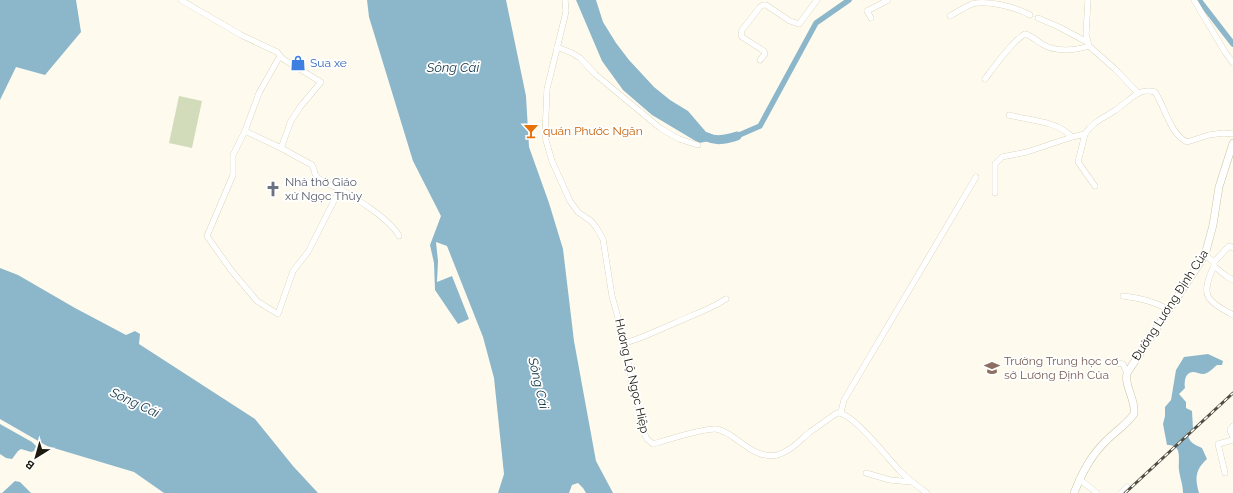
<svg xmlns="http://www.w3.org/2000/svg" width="1233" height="493" viewBox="0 0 1233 493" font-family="Raleway,sans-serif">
	<rect width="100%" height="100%" fill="#fefbee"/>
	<path fill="#d2dcba" d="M179 96 202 101 192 148 169 143Z"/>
	<g fill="#8cb6ca">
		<path d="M0 0H76L81 32 45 75 16 67 0 100Z"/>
		<path d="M367 0H506L526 96 529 147 549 203 563 249 574 341 596 461 613 493H586L583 488 578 483 572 485 569 493H498L504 474 494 378 483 337 447 246 436 242 438 261 437 282 452 276 469 319 458 324 435 290 434 263 430 245 441 216 413 161 369 17Z"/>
		<path d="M576 0H596L603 22 616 43 629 60 654 87 670 100 688 111 706 132 716 136H737L699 143 652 115 623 90 602 61Z"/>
		<path d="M0 268 18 275 75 308 126 335 135 331 140 334 139 344 255 419 293 466 318 493H164L134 472 47 446 0 419Z"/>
		<path d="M1208 354 1223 361 1222 365H1217C1213 368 1208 374 1203 374 1200 374 1196 372 1193 372 1185 372 1184 382 1185 388L1179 394 1186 402V408L1192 411 1193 429 1188 432C1188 442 1193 444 1202 448L1207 459C1195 470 1195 478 1199 493H1183C1183 485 1180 478 1179 470 1178 459 1183 444 1167 445L1163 424 1165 416V407L1171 400 1176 370 1184 357Z"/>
		<path d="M0 424 32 442 36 446 34 451 31 452 21 449 18 451 12 459 6 458 0 454Z"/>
		<path d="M15 481 20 482 31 493H2Z"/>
	</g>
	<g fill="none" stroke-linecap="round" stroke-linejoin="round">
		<g stroke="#8cb6ca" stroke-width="5.5">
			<path d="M1199 0 1233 44"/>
			<path d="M737 136 760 126 816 23 849 0"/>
		</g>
		<path stroke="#8cb6ca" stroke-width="9" d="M707 137C717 142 726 139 737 136"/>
		<g stroke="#cac3a2" stroke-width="6">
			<g id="minor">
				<path d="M181 0 241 35 277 52 283 59 321 82 300 107 291 121 281 148 312 165C314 168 314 170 315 174 319 182 333 186 340 189L308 252 293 271 278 314 257 301 231 270 207 236 233 175V155L245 131 259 93 280 56"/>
				<path d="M565 0 566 11 563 24 547 89 545 137 552 161 570 201 578 212 591 221 596 227 603 239 612 296 625 343 631 380 642 421 644 433 647 439 653 444C666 440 705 428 716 429 736 432 751 460 777 455 790 452 800 440 810 432 819 426 828 419 837 413 852 411 889 460 900 471 908 479 917 486 927 493"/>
				<path d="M1088 0 1086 34 1089 46 1115 69 1138 93"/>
				<path d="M1194 0 1225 52 1233 63"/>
				<path d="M950 16C957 12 965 7 972 4 989 0 1015 7 1030 15"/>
				<path d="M871 18 867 11 888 0"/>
				<path d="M1038 18 1059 27 1087 42"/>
				<path d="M557 47 572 53 580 58 595 74 660 128 679 139 698 145"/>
				<path d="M760 60 765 54 764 51 742 37 741 34 742 30 760 7 763 5H766L790 21 799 24 817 0"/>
				<path d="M985 79C994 67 1013 40 1025 34 1032 36 1036 40 1042 44 1055 52 1074 51 1089 46"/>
				<path d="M1009 115C1030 121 1056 120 1072 137"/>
				<path d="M245 131 281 148"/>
				<path d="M1085 134 1078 162 1095 186"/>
				<path d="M340 189C356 198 391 220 399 236"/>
				<path d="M995 193V164L1002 157 1027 152 1072 137 1085 134C1093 121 1103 119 1114 111 1122 106 1129 99 1137 94 1141 91 1150 90 1155 92 1165 107 1170 134 1187 142L1209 135 1223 133 1233 134"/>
				<path d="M1205 255 1214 262V266L1226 276 1233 280"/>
				<path d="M1214 262 1229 246 1233 248"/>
				<path d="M1214 266C1200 296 1206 300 1233 315"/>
				<path d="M1123 296C1140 298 1154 301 1169 310"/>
				<path d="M625 343C643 338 658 330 675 323 692 315 709 310 726 299"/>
				<path d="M1116 363 1123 364 1127 373"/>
				<path d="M841 412 844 400 976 177"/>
				<path d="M1233 426 1230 430 1233 437"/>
				<path d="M866 473 890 480 912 482"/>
				<path d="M1225 473 1218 444 1233 440"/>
				<path d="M1079 479 1097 493"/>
				<path d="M1121 493 1127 487"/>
			</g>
		</g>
		<g stroke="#cac3a2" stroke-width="8">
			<path id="tertiary" d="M1074 493C1082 473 1091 455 1107 440 1116 431 1127 424 1134 414 1136 399 1124 387 1127 373L1205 255 1213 225 1219 187 1233 143"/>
		</g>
		<use href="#minor" stroke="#fff" stroke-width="5.5"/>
		<use href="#tertiary" stroke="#fff" stroke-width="7"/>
		<g stroke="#514e41" stroke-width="3">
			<path id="rail" d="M1125 493 1233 393"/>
		</g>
		<use href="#rail" stroke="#fff" stroke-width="1.5" stroke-dasharray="4.5" stroke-linecap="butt"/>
	</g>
	<defs>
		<g id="shop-bare" transform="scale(1.2)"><path d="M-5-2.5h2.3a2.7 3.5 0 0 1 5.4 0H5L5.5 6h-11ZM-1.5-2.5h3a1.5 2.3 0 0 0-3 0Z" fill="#3f7fe0" stroke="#fff" stroke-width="2.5" paint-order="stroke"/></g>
		<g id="bar-bare" transform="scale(1.2)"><path d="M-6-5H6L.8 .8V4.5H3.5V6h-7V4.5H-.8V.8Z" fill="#e8710a" stroke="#fff" stroke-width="2.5" paint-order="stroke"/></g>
		<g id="church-bare" transform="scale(1.2)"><path d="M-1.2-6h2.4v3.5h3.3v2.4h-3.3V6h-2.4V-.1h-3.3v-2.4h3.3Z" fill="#6b7280" stroke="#fff" stroke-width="2.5" paint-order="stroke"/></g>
		<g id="school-bare" transform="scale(1.2)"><path d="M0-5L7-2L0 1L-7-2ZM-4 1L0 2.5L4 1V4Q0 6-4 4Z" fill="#8d6e63" stroke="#fff" stroke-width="2.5" paint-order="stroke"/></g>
	</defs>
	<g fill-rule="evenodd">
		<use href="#shop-bare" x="298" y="63"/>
		<use href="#bar-bare" x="531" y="131"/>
		<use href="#church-bare" x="273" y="189"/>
		<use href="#school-bare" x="992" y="368"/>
	</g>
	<g text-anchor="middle" stroke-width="3.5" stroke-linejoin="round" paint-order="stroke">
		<g font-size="12" fill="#366cbe" stroke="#fff" text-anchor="start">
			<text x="310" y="67">Sua xe</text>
		</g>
		<g font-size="12" fill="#c56008" stroke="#fff" text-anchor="start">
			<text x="543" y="135">quán Phước Ngân</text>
		</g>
		<g font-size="12" fill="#5b616d" stroke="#fff" text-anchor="start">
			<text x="285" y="186">Nhà thờ Giáo<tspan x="285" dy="14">xứ Ngọc Thủy</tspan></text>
		</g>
		<g font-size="12" fill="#1c190d" stroke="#fff">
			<text transform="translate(1170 305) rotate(-57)" y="4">Đường Lương Định Của</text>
			<text transform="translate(632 376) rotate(77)" y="4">Hương Lộ Ngọc Hiệp</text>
		</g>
		<g font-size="12" fill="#785e54" stroke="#fff" text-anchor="start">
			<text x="1004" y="365">Trường Trung học cơ<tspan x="1004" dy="14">sở Lương Định Của</tspan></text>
		</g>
		<g font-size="13" font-style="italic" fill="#103645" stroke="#fff">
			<text x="453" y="72">Sông Cái</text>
			<text transform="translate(539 383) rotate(77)" y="5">Sông Cái</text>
			<text transform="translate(135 402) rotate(25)" y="5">Sông Cái</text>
		</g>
	</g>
	<g transform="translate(36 457) rotate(217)" stroke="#ffffff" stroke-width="3" paint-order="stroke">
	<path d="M0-3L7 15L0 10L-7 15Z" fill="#1c190d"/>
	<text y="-6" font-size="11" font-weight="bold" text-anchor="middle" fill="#1c190d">B</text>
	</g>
</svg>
